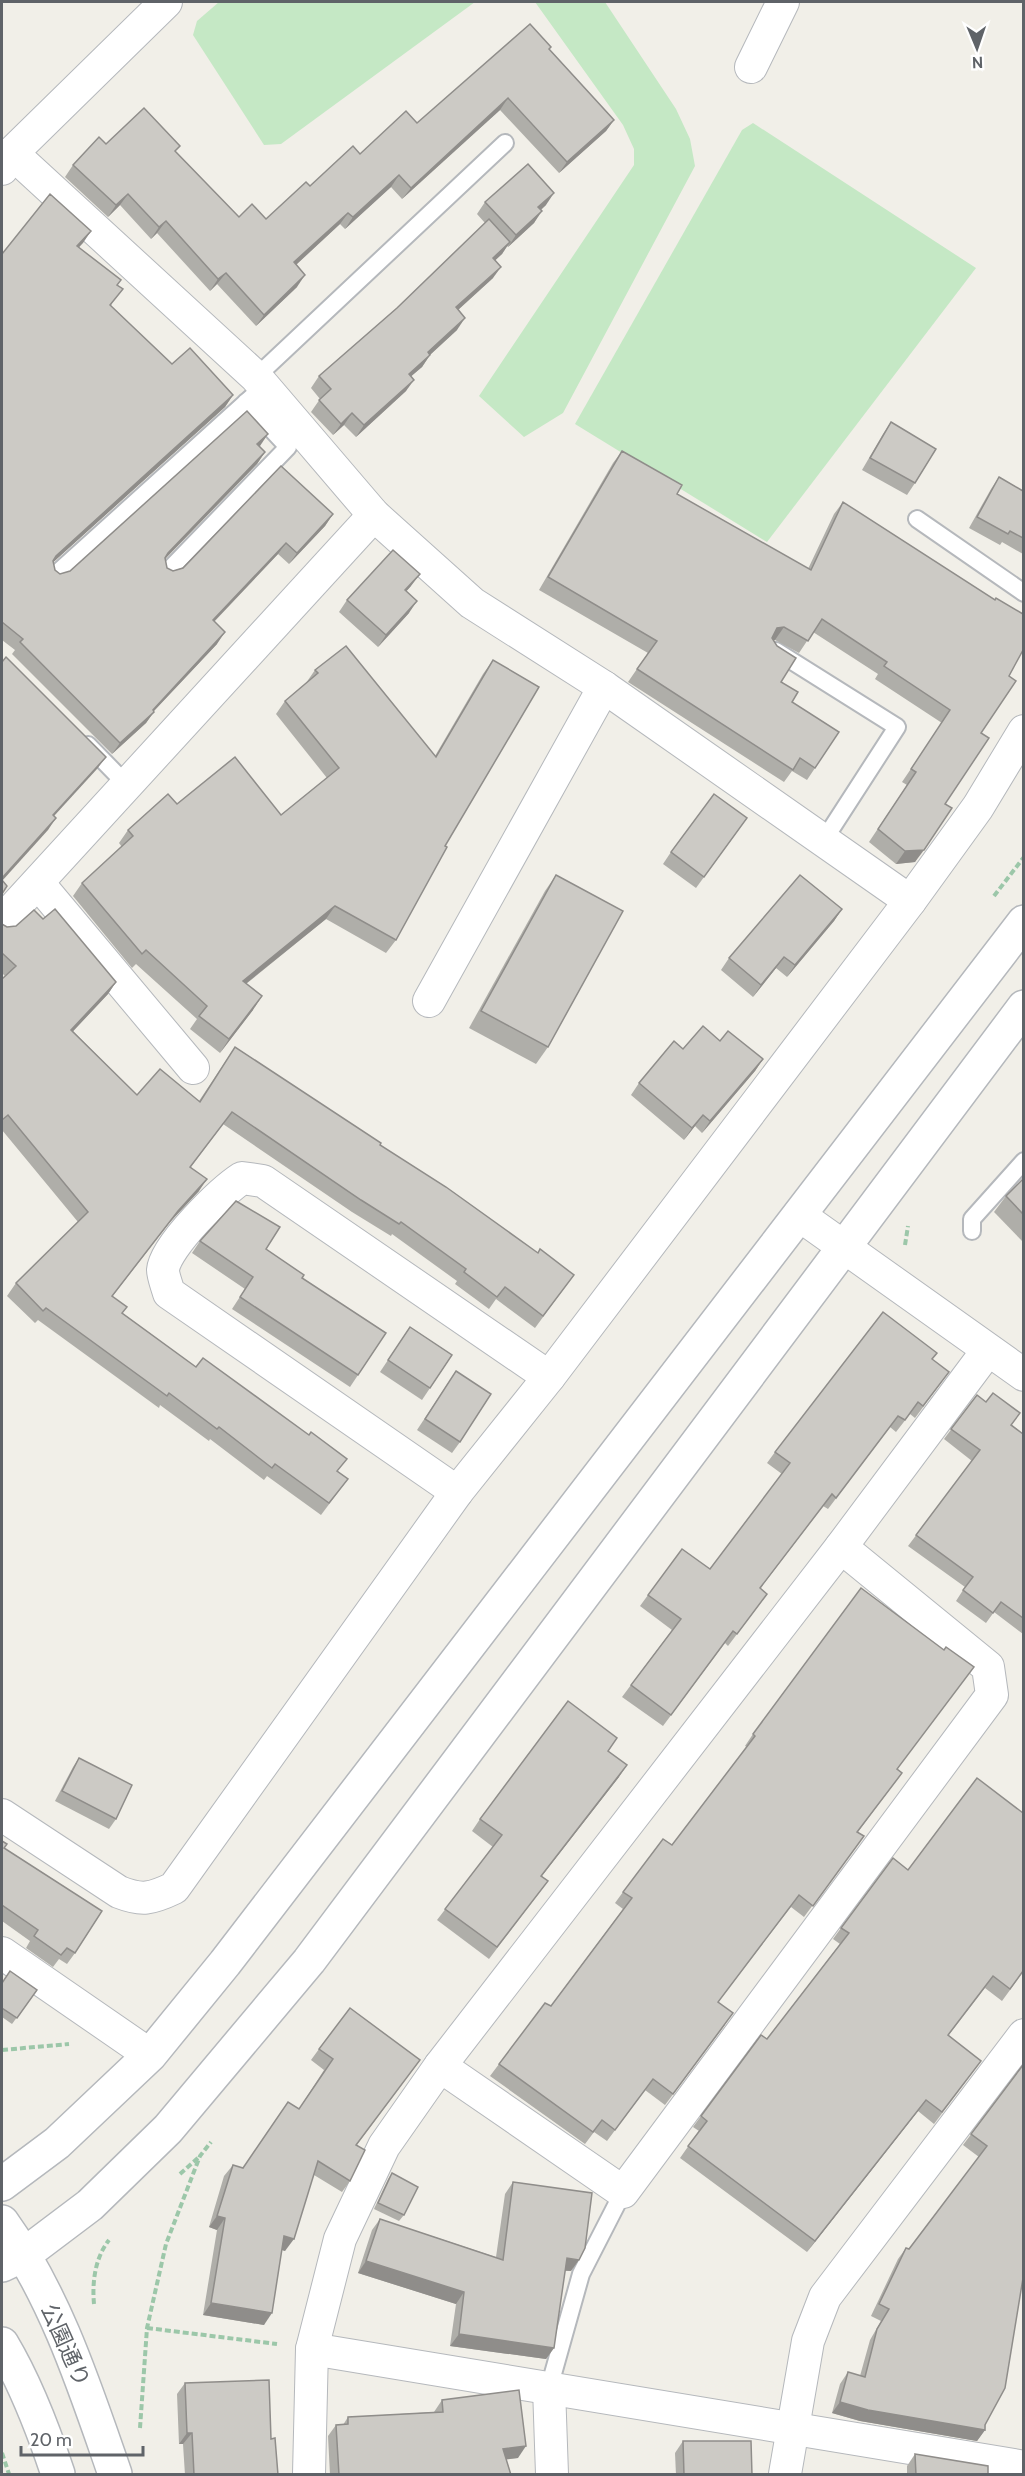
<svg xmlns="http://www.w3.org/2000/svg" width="1025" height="2476" viewBox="0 0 1025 2476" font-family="Cabin,'Noto Sans JP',sans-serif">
	<rect width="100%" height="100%" fill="#f1efe8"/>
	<g fill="#c5e8c5">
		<path d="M219 2H475L281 144 264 145 193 35 197 21Z"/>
		<path d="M535 2H605L676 109 690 139 695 166 563 413 524 437 479 396 634 165V149L623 125Z"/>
		<path d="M753 123 976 268 767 542 575 424 742 130Z"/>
	</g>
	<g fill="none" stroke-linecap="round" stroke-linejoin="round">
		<g stroke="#b5b8bc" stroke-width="20">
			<g id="service">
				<path d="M256 377 505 143"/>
				<path d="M917 519 1024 593"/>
				<path d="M167 572 288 447 246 402"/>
				<path d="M55 575 264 386"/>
				<path d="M776 651 897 727 824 840"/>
				<path d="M88 745 127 785"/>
				<path d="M972 1231V1219L1024 1161"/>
				<path d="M549 2388 581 2274 623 2192"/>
			</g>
		</g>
		<g stroke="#b5b8bc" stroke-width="34">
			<g id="minor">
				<path d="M751 67 783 2"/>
				<path d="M12 153 256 377 374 515 472 603 604 687 910 901"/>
				<path d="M2 169 12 153 166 2"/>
				<path d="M38 883 193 1068"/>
				<path d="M2 921 374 515"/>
				<path d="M429 1001 604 687"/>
				<path d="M799 1215 1024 1375"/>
				<path d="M457 1492 169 1293C167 1286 163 1276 163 1270 165 1246 222 1191 242 1178L263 1181 549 1377"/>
				<path d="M2 1815 119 1892C142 1901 151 1899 174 1888L457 1492 549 1377 910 901 978 807 1024 731"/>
				<path d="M2 1953 150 2055"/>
				<path d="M440 2066 623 2192 992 1695 988 1667 841 1547"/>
				<path d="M312 2349 1019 2466"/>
				<path d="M549 2388 552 2474"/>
				<path d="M309 2474 312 2349 340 2239 384 2146 440 2066 841 1547 988 1350"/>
				<path d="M785 2474 808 2341 825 2297 1024 2035"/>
			</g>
		</g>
		<g stroke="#b5b8bc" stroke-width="36">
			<g id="tertiary">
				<path d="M2 2184 57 2143 150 2055 225 1963 1024 922"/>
				<path d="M2 2222C56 2297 85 2388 115 2474"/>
				<path d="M2 2265 25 2254 90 2205 168 2129 309 1961 1024 1007"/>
				<path d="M2 2344C26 2384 43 2429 58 2474"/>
			</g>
		</g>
		<g stroke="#9cc7a9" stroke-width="4" stroke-dasharray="6 3" stroke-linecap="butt">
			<path d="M994 896 1024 857"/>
			<path d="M905 1245 908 1226"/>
			<path d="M2 2050 69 2044"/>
			<path d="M180 2174 199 2157"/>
			<path d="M94 2304C92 2282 95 2258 109 2240"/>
			<path d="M147 2328 277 2344"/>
			<path d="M140 2428 147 2328 166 2244 200 2156 211 2142"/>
			<path d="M2 2453 9 2474"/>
		</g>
		<use href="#service" stroke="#fff" stroke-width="16"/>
		<use href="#minor" stroke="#fff" stroke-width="32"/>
		<use href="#tertiary" stroke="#fff" stroke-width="33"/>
	</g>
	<g fill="#afaea9">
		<path d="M551 47 549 49 614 120 606 131 559 173 500 110 402 199 391 187 345 229 340 224 296 265 297 287 256 326 217 284 210 291 157 233 151 239 120 205 108 217 65 177 73 165 106 144 176 152 239 217 266 219 310 186 360 154 417 123Z"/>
		<path d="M485 202 546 205 541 210 534 223 508 247 507 246 502 254 495 260 493 278 458 310 457 330 430 355 422 367 411 376 406 391 356 437 344 425 333 435 311 412 320 399 311 388 319 376 397 308 485 223 477 214Z"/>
		<path d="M91 231 78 248 117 285 111 306 172 364 233 395 225 407 53 562 55 570 60 574 70 571 259 447 265 452 257 464 165 559 167 568 173 571 333 514 325 526 289 564 278 554 214 622 217 644 154 711 146 723 112 754 12 654 15 650 2 640V254Z"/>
		<path d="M891 422 915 483 907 495 862 470 883 434Z"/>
		<path d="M622 451 677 494 808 569 834 514 843 502 1009 676 945 804 915 862 896 864 869 842 907 785 902 782 942 723 875 679 878 674 813 632 799 653 775 640H774L781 682 792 702 815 768 807 780 792 771 784 782 628 682 648 653 539 590 613 463Z"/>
		<path d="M999 477 1023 491V554L1002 542 1000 545 969 528 991 489Z"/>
		<path d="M411 586 406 591 409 613 378 647 339 612 347 600Z"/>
		<path d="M493 660 445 846 396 940 386 953 326 919 246 984 253 1010 220 1053 190 1029 197 1019 136 964 132 968 73 896 82 883 122 847 119 843 128 830 177 804 281 815 327 778 276 714 285 701 306 683 315 670 435 756 483 674Z"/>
		<path d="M747 818 696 888 663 864 671 852Z"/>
		<path d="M556 875 548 1047 536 1064 469 1028 545 891Z"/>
		<path d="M842 909 834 921 787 977 776 968 753 997 721 970 729 958Z"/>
		<path d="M2 924 116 982 108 994 73 1031 137 1095 199 1101 235 1047 538 1253 574 1275 535 1328 496 1299 489 1309 455 1284 457 1281 392 1234 391 1236 352 1212 223 1124 191 1167 199 1191 169 1223 112 1297 122 1313 348 1479 321 1515 267 1476 264 1480 210 1439 209 1441 160 1405 159 1408 38 1320 35 1323 7 1296 16 1283 78 1222 2 1130V979L5 976 2 973Z"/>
		<path d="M720 1041 763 1059 755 1071 702 1133 695 1126 684 1140 631 1095 639 1083 683 1049Z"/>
		<path d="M1023 1179V1242L994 1212 1006 1196Z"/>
		<path d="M200 1241 266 1249 302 1278 358 1375 350 1387 232 1309 245 1289 192 1253Z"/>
		<path d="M410 1327 452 1355 422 1400 380 1372Z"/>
		<path d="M932 1359 941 1383 915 1418 910 1414 896 1432 890 1427 828 1509 823 1506 760 1589 767 1594 759 1605 728 1646 725 1643 663 1726 622 1697 672 1630 640 1606 648 1595 710 1569 782 1474 767 1463 775 1452Z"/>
		<path d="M448 1383 460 1442 452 1453 417 1430Z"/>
		<path d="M977 1395 1023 1434V1634L994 1612 986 1623 956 1601 965 1587 908 1546 972 1461 944 1439Z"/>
		<path d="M753 1734 898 1770 902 1773 858 1832 864 1836 804 1917 791 1907 718 2002 725 2025 665 2105 645 2090 607 2141 594 2132 585 2144 490 2076 499 2064 551 2006 623 1909 615 1903 623 1892 672 1845 747 1747 745 1746Z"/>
		<path d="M608 1751 619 1777 542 1876 548 1881 489 1959 437 1920 493 1847 472 1831 480 1819Z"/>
		<path d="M79 1758 116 1819 109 1829 55 1801 73 1767Z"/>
		<path d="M2 1841 4 1848 75 1953 67 1964 59 1959 53 1967 26 1948 30 1941 2 1921Z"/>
		<path d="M841 1928 1023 1972 1002 2001 985 1988 948 2036 973 2072 934 2124 918 2111 807 2252 680 2158 699 2131 693 2127 701 2116 767 2039 840 1944 833 1939Z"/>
		<path d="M2 1983 37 1990 12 2024 2 2017Z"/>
		<path d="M319 2049 420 2060 356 2146 350 2181 342 2192 314 2175 285 2251 282 2250 264 2325 203 2315 217 2230 209 2227 224 2176 233 2165 243 2168 299 2109 324 2070 311 2060Z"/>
		<path d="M1023 2065 985 2430 977 2441 860 2421 832 2413 840 2384 848 2372 860 2376 870 2340 881 2321 871 2316 898 2259 906 2248 909 2249 979 2157 963 2145Z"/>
		<path d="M392 2173 404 2215 399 2221 374 2209 388 2179Z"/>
		<path d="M513 2182 571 2271H565L554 2348 546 2359 450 2346 456 2304 358 2273 372 2230 380 2219 496 2257 505 2194Z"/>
		<path d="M185 2383 271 2439 278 2475H185L183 2444H179L177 2394Z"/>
		<path d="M442 2400 518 2458 506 2459 511 2475H330L328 2436 336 2425H343L348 2417 434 2412Z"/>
		<path d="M683 2441 752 2475H676L675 2453Z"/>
		<path d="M915 2454 988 2475H907V2466Z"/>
	</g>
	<g fill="#8f8d8a">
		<path d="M508 98 500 110 402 199 411 188Z"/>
		<path d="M614 120 606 131 559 173 567 162Z"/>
		<path d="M399 175 391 187 345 229 353 217Z"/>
		<path d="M554 193 546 205 530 219 538 207Z"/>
		<path d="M128 194 120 205 108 217 116 205Z"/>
		<path d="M542 211 534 223 508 247 516 235Z"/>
		<path d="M348 213 340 224 286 274 294 262Z"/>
		<path d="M166 221 157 233 151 239 159 227Z"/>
		<path d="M91 231 83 243 69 258 77 246Z"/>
		<path d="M510 242 502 254 485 270 493 258Z"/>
		<path d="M501 267 493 278 448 319 456 307Z"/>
		<path d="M226 273 217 284 210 291 218 279Z"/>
		<path d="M305 275 297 287 256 326 264 315Z"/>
		<path d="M465 318 457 330 420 364 428 352Z"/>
		<path d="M430 355 422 367 401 385 409 374Z"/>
		<path d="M414 380 406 391 356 437 364 425Z"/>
		<path d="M233 395 225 407 48 567 56 556Z"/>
		<path d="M352 413 344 425 333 435 341 424Z"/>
		<path d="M268 434 260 446 249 456 257 444Z"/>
		<path d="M265 452 257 464 159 565 168 553Z"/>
		<path d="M333 514 325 526 289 564 297 553Z"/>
		<path d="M286 543 278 554 204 632 213 620Z"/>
		<path d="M420 574 411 586 397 602 405 590Z"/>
		<path d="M417 601 409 613 378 647 386 635Z"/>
		<path d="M784 627 775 640 769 641 777 628Z"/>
		<path d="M225 632 217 644 151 714 154 712 146 723 112 754 120 743 153 710Z"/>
		<path d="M106 757 97 769 44 827 53 815Z"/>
		<path d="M56 818 48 830 2 881V878Z"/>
		<path d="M924 850 915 862 896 864 905 851Z"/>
		<path d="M335 906 326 919 233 994 243 981Z"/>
		<path d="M842 909 834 921 787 977 795 965Z"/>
		<path d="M784 957 776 968 753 997 761 985Z"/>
		<path d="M116 982 108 994 63 1042 71 1030Z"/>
		<path d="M262 996 253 1010 220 1053 229 1039Z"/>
		<path d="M763 1059 755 1071 702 1133 710 1121Z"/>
		<path d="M703 1115 695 1126 684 1140 692 1128Z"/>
		<path d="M207 1179 199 1191 169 1223 103 1308 178 1211Z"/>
		<path d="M627 1765 619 1777 533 1887 541 1876Z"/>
		<path d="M926 2100 918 2111 807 2252 815 2241Z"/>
		<path d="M217 2216 225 2218 217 2230 209 2227Z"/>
		<path d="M284 2236 294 2239 285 2251 276 2248Z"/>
		<path d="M567 2258 579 2260 571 2271 559 2270Z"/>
		<path d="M366 2261 464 2292 456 2304 358 2273Z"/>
		<path d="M211 2303 272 2313 264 2325 203 2315Z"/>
		<path d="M459 2334 554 2348 546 2359 450 2346Z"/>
		<path d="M840 2402 985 2430 977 2441 860 2421 832 2413Z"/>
		<path d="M187 2433H192L183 2444H179Z"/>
		<path d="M526 2446 518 2458 495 2461 503 2449Z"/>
	</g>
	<g fill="#cccac5" stroke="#8f8d8a" stroke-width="1.5">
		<path d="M530 24 551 47 549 49 614 120 567 162 508 98 411 188 399 175 353 217 348 213 294 262 305 275 264 315 226 273 218 279 166 221 159 227 128 194 116 205 73 165 99 137 106 144 144 108 180 146 175 151 239 217 252 204 266 219 306 182 310 186 353 146 360 154 406 111 417 123Z"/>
		<path d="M528 164 554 193 538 207 542 211 516 235 485 202Z"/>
		<path d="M50 194 91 231 77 246 121 280 117 285 123 289 110 305 172 364 190 348 233 395 56 556 53 561 55 570 60 574 70 571 247 411 268 434 257 444 265 452 168 553 165 558 167 568 173 571 183 568 281 466 333 514 297 553 286 543 213 620 225 632 153 710 154 712 120 743 20 642 23 639 2 622V254Z"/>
		<path d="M489 219 510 242 493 258 501 267 456 307 465 318 428 352 430 355 409 374 414 380 364 425 352 413 341 424 319 400 331 389 319 376 397 308Z"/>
		<path d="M891 422 936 449 915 483 870 458Z"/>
		<path d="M622 451 682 485 677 494 811 570 843 502 995 600 996 598 1023 614V650L1009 676 1016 681 981 733 989 738 945 804 952 808 924 850 905 851 878 829 916 772 911 769 950 710 884 666 887 662 822 619 808 641 784 627 777 628 772 638 777 646 796 658 781 682 798 692 792 702 839 732 815 768 800 758 793 770 637 669 657 641 548 577Z"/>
		<path d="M999 477 1023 491V538L1010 531 1008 534 977 517Z"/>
		<path d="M393 550 420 574 405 590 417 601 386 635 347 600Z"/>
		<path d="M346 646 436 757 493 660 539 687 445 846 447 847 396 940 335 906 243 981 262 996 229 1039 199 1016 207 1006 146 950 142 954 82 883 133 836 128 830 168 794 177 804 235 757 281 815 339 768 285 701 318 673 315 670Z"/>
		<path d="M6 657 106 757 53 815 56 818 2 878V662Z"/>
		<path d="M714 794 747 818 704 877 671 852Z"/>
		<path d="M556 875 623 911 548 1047 481 1011Z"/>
		<path d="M800 875 842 909 795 965 784 957 761 985 729 958Z"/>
		<path d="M2 880 7 886 2 894Z"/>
		<path d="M55 909 116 982 71 1030 137 1095 160 1069 200 1102 235 1047 381 1143 380 1145 446 1187 538 1253 540 1249 574 1275 543 1316 505 1287 497 1297 464 1272 466 1269 401 1222 399 1224 361 1200 232 1112 190 1167 207 1179 178 1211 112 1296 127 1307 122 1313 196 1367 203 1358 309 1435 311 1432 347 1459 337 1471 348 1479 329 1503 275 1464 272 1468 219 1427 217 1429 169 1393 167 1396 46 1308 43 1311 16 1283 88 1212 8 1115 2 1120V979L16 966 2 953V924L7 927 16 926 34 910 43 919Z"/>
		<path d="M703 1026 720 1041 728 1031 763 1059 710 1121 703 1115 692 1128 639 1083 674 1041 683 1049Z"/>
		<path d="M1023 1179V1214L1006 1196Z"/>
		<path d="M236 1201 280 1227 266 1249 304 1275 302 1278 386 1333 358 1375 240 1297 253 1277 200 1241Z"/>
		<path d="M883 1312 937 1353 932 1359 949 1372 923 1406 918 1402 905 1420 898 1416 836 1498 832 1494 760 1588 767 1594 737 1634 733 1631 671 1715 631 1685 681 1619 648 1595 682 1549 710 1569 790 1463 775 1452Z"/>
		<path d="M410 1327 452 1355 430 1388 388 1360Z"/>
		<path d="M456 1371 491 1394 460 1442 425 1419Z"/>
		<path d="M993 1393 1020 1413 1011 1425 1023 1434V1618L1001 1602 993 1613 963 1590 973 1577 916 1535 980 1450 951 1429 977 1395 986 1402Z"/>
		<path d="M861 1588 944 1650 946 1647 974 1667 897 1769 902 1773 857 1832 864 1836 813 1906 799 1895 718 2002 733 2013 673 2094 653 2079 615 2130 602 2120 593 2132 499 2064 545 2003 551 2006 632 1898 623 1892 663 1839 672 1845 755 1736 753 1734Z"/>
		<path d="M568 1701 617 1738 608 1751 627 1765 541 1876 548 1881 497 1947 445 1909 502 1835 480 1819Z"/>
		<path d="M79 1758 132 1785 116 1819 62 1791Z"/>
		<path d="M977 1778 1023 1813V1971L1010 1989 993 1976 948 2035 981 2061 942 2112 926 2100 815 2241 688 2146 707 2121 701 2116 761 2035 767 2039 849 1933 841 1928 893 1858 908 1870Z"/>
		<path d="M2 1841 7 1844 4 1848 102 1911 75 1953 67 1948 61 1955 34 1936 38 1930 2 1905Z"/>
		<path d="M10 1971 37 1990 17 2018 2 2008V1983Z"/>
		<path d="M350 2008 420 2060 356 2145 365 2150 350 2181 318 2161 294 2239 284 2236 272 2313 211 2303 225 2218 217 2216 233 2165 243 2168 288 2102 299 2109 333 2059 319 2049Z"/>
		<path d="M1023 2065V2278L1005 2388 985 2425V2430L868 2410 840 2402 848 2372 865 2377 877 2329 889 2309 879 2304 906 2248 909 2249 987 2146 971 2134Z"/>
		<path d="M392 2173 418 2187 404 2215 378 2203Z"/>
		<path d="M513 2182 592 2193 585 2248 579 2260 567 2258 554 2348 459 2334 464 2292 366 2261 380 2219 503 2260Z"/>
		<path d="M269 2380 271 2439 275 2438 278 2475H194L192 2433H187L185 2383Z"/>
		<path d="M519 2390 526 2446 503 2449 511 2475H339L336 2425 348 2424V2417L443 2412 442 2400Z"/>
		<path d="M683 2441H751L752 2475H684Z"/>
		<path d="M915 2454 988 2466V2475H916Z"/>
	</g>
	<g text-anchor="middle" stroke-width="6" stroke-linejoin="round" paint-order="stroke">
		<g font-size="22" fill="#5f6368" stroke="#fff">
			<text transform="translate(66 2345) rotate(66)" y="8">公園通り</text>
		</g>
	</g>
	<rect width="1025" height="2476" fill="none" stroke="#5f6368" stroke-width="6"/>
	<g transform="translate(977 48) rotate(178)" stroke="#ffffff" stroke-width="4.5" paint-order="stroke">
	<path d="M0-4.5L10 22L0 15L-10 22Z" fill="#5f6368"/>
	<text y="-9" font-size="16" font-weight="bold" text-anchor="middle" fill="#5f6368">N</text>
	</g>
	<path d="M21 2446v9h122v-9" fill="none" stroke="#5f6368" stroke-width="3"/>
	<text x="30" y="2446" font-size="18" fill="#5f6368" stroke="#ffffff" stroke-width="4.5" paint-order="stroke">20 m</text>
</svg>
